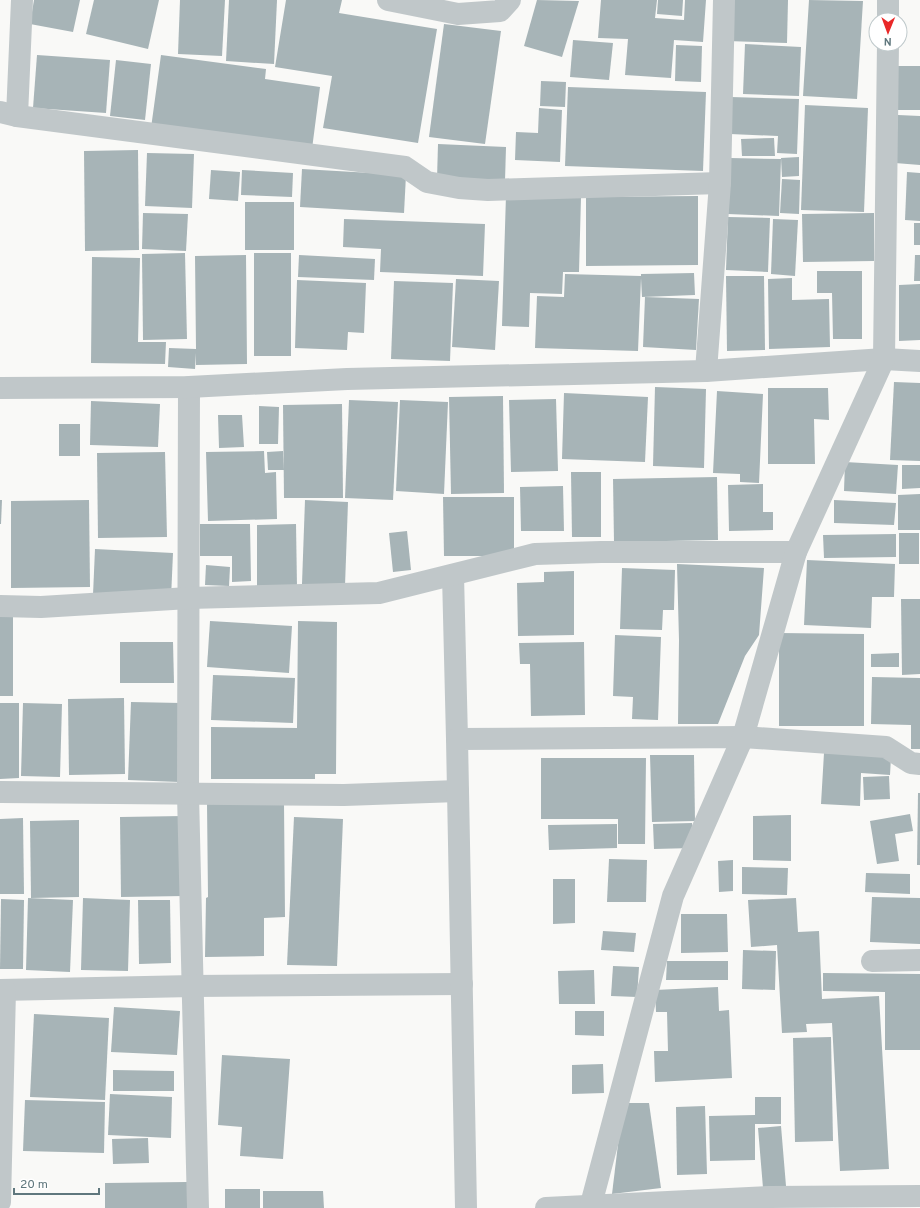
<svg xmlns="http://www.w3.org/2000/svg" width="920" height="1208" viewBox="0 0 920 1208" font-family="Overpass,sans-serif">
	<rect width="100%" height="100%" fill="#f9f9f7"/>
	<g fill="#a7b4b7">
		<path d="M34 0H80L73 32 30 24Z"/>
		<path d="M94 0H159L148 49 86 34Z"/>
		<path d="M180 0H225L222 56 178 54Z"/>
		<path d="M229 0H277L274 64 226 61Z"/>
		<path d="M286 0H342L339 13 437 29 418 143 323 128 332 76 275 67Z"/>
		<path d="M537 0 579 1 562 57 524 46Z"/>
		<path d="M601 0H657L655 18 684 20 685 0H706L703 42 674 40 671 78 625 75 628 39 598 38Z"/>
		<path d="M658 0H683L682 16 657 14Z"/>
		<path d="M728 0H788L787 43 727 41Z"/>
		<path d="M809 0 863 1 857 99 803 96Z"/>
		<path d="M444 24 501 31 485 144 429 137Z"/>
		<path d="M573 40 613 43 609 80 570 77Z"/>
		<path d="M745 44 801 47 799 96 743 94Z"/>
		<path d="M676 45 702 46 701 82 675 81Z"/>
		<path d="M37 55 110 60 106 113 33 108Z"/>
		<path d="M161 55 266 69 265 79 320 87 312 149 151 128Z"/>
		<path d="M116 60 151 64 145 120 110 116Z"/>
		<path d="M898 66H920V110H896Z"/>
		<path d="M541 81 566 82 565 107 540 106Z"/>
		<path d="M568 87 706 92 703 171 565 166Z"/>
		<path d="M731 97 799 99 797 154 777 153 778 136 730 134Z"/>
		<path d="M805 105 868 108 864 212 801 210Z"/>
		<path d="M539 108 562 110 560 162 515 160 516 132 538 133Z"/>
		<path d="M898 115 920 116V165L895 163Z"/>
		<path d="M774 138 775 156H742L741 139Z"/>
		<path d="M438 144 506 147 505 181 437 179Z"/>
		<path d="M138 150 139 250 85 251 84 151Z"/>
		<path d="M147 153 194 154 192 208 145 206Z"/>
		<path d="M799 157V176L782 177 781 158Z"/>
		<path d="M730 158 781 159 779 216 728 214Z"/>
		<path d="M302 169 406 175 404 213 300 207Z"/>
		<path d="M211 170 240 172 238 201 209 199Z"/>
		<path d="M242 170 293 173 292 197 241 195Z"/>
		<path d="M907 172 920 173V221L905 220Z"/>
		<path d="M782 179 800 180 799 214 780 213Z"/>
		<path d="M506 195 581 197 579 272H563L562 294 530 293 529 327 502 326Z"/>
		<path d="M698 196V265L586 266V197Z"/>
		<rect x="245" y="202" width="49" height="48"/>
		<path d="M143 213 188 214 186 251 142 249Z"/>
		<path d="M874 213V261L803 262 802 214Z"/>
		<path d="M728 217 770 218 768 272 726 270Z"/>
		<path d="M344 219 485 224 483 276 380 272 381 249 343 247Z"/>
		<path d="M773 219 798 220 795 276 771 274Z"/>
		<rect x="914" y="223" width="6" height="22"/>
		<path d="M185 253 187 339 143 340 142 254Z"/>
		<rect x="254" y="253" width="37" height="103"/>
		<path d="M246 255 247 364 196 365V353L195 369 168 367 169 348 196 349 195 256Z"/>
		<path d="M299 255 375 259 374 280 298 277Z"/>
		<path d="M915 255H920V281H914Z"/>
		<path d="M92 257 140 258 138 342H166L165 364 91 363Z"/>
		<path d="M817 271H862V339H833L832 293H817Z"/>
		<path d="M694 273 695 295 642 297 641 278 638 351 535 348 537 296 564 297 565 274 641 276V274Z"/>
		<path d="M726 276H764L765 350 727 351Z"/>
		<path d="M792 278V300L829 299 830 347 769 349 768 279Z"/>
		<path d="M456 279 499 281 495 350 452 347Z"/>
		<path d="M297 280 366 283 364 333 348 332 347 350 295 348Z"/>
		<path d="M394 281 453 283 450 361 391 359Z"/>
		<path d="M920 284V340L899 341V285Z"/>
		<path d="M645 297 699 299 696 350 643 347Z"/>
		<path d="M894 382 920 383V461L890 460Z"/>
		<path d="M655 387 706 389 704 468 653 466Z"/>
		<path d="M768 388H828L829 420 814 419 815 464H768Z"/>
		<path d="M717 391 763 394 759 483 740 482V474L713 473Z"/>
		<path d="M564 393 648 397 645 462 562 459Z"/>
		<path d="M503 396 504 493 451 494 449 397Z"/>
		<path d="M556 399 558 471 511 472 509 400Z"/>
		<path d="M349 400 398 402 393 500 345 498Z"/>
		<path d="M400 400 448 402 444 494 396 491Z"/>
		<path d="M91 401 160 404 158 447 90 445Z"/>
		<path d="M342 404 343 498H284L283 405Z"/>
		<path d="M259 406 279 407 278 444H259Z"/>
		<path d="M218 415H242L244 447 219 448Z"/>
		<rect x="59" y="424" width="21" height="32"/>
		<path d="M264 451 265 473 276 472 277 519 208 521 206 452Z"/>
		<path d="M283 451 284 470H268L267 452Z"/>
		<path d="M165 452 167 537 98 538 97 453Z"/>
		<path d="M845 462 898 465 896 494 844 491Z"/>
		<path d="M902 465H920V488L902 489Z"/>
		<path d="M571 472H601V537H572Z"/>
		<path d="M717 477 718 540 614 542 613 479Z"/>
		<path d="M763 484V512H773V530L729 531 728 485Z"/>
		<path d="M563 486 564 531H521L520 487Z"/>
		<path d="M920 494V530H898V495Z"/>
		<path d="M443 497H514V556H444Z"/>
		<path d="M0 500H2L1 524H0Z"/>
		<path d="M89 500 90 587 11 588V501Z"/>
		<path d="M305 500 348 502 345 586 302 584Z"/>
		<path d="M834 500 896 503 894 525 834 523Z"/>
		<path d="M200 524H250L251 581 232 582V556H200Z"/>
		<path d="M296 524 297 587H257V525Z"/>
		<path d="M407 531 411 570 393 572 389 533Z"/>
		<rect x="899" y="533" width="20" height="31"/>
		<path d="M896 534V557L824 558 823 535Z"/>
		<path d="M95 549 173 553 171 598 93 595Z"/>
		<path d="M807 560 895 564 894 597H872L871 628 804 625Z"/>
		<path d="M677 564 764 568 759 635 745 656 718 724H678L679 640Z"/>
		<path d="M206 565 230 567 229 586 205 585Z"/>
		<path d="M622 568 675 570 674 610H663L662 630 620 629Z"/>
		<path d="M574 571V635L518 636 517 583 544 582V572Z"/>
		<path d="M901 599H920V674L902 675Z"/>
		<rect x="0" y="612" width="13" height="84"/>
		<path d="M210 621 292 626 289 673 207 667Z"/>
		<path d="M298 621 337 622 336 774H315V779H211V727L297 728Z"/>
		<path d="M779 633 864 634V726H779Z"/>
		<path d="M615 635 661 637 658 720 632 719 633 697 613 696Z"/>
		<path d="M120 642H173L174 683H120Z"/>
		<path d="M584 642 585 715 531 716 530 664H520L519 643Z"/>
		<path d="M899 653V667H871V654Z"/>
		<path d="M213 675 295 678 293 723 211 720Z"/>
		<path d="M872 677 920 678V749H911V725L871 724Z"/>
		<path d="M124 698 125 774 69 775 68 699Z"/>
		<path d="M131 702 181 703 179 782 128 780Z"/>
		<path d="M0 703H19V778L0 779Z"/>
		<path d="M23 703 62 704 60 777 21 776Z"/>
		<path d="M824 753 891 757 890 775 861 773 860 806 821 804Z"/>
		<path d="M650 755H694L695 821 652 822Z"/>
		<path d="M541 758H646L645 844H618V819H541Z"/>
		<path d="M889 776 890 799 864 800 863 777Z"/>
		<path d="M918 793H920V865H917Z"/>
		<path d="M207 803H284L285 917 264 918V956L205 957 206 898 208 897Z"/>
		<path d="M910 814 913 831 895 834 899 861 877 864 870 821Z"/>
		<path d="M791 815V861L753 860V816Z"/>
		<path d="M183 816 185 896 121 897 120 817Z"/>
		<path d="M294 817 343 819 337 966 287 965Z"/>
		<path d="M23 818 24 894H0V819Z"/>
		<path d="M79 820V897L31 898 30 821Z"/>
		<path d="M692 823 693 848 654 849 653 824Z"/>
		<path d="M617 824V848L549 850 548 825Z"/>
		<path d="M609 859 647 860 646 902H607Z"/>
		<path d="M733 860V891L719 892 718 861Z"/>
		<path d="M742 867 788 868 787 895 742 894Z"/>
		<path d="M866 873 910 874V894L865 892Z"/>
		<path d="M553 879H575V923L553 924Z"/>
		<path d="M872 897 920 898V944L870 942Z"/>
		<path d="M28 898 73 900 70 972 26 970Z"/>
		<path d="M83 898 130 900 128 971 81 970Z"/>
		<path d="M796 898 798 932 819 931 822 999 879 996 889 1169 840 1171 832 1023 806 1024 807 1032 782 1033 777 945 751 947 748 900Z"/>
		<path d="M1 899 24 900 23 969H0Z"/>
		<path d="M138 900H170L171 963 139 964Z"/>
		<path d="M681 914H727L728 952 681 953Z"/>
		<path d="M603 931 636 933 634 952 601 950Z"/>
		<path d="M743 950 776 951 775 990 742 989Z"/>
		<path d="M667 961H728V980H666Z"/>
		<path d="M613 966 639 967 637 997 611 996Z"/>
		<path d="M594 970 595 1004H559L558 971Z"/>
		<path d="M823 973 920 974V1050H885V992L823 991Z"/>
		<path d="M718 987 719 1011 729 1010 732 1078 655 1082 654 1051H668L667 1012H656L655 990Z"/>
		<path d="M114 1007 180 1011 177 1055 111 1052Z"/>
		<path d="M575 1011H604V1036L575 1035Z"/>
		<path d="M34 1014 109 1018 105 1100 30 1097Z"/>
		<path d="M831 1037 833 1141 795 1142 793 1038Z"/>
		<path d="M222 1055 290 1059 283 1159 240 1156 242 1127 218 1125Z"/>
		<path d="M603 1064 604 1093 572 1094V1065Z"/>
		<path d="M113 1070 174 1071V1091H113Z"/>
		<path d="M110 1094 172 1097 171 1138 108 1135Z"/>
		<rect x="755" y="1097" width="26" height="27"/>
		<path d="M25 1100 105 1102 104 1153 23 1151Z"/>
		<path d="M623 1103H649L661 1188 612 1194Z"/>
		<path d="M705 1106 707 1174 677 1175 676 1107Z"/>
		<path d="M755 1115V1160L710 1161 709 1116Z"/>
		<path d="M781 1126 786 1186 763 1188 758 1128Z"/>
		<path d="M148 1138 149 1163 113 1164 112 1139Z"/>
		<path d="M187 1182V1208H105V1183Z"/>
		<rect x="225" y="1189" width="35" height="19"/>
		<path d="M263 1191H323L324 1208H263Z"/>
	</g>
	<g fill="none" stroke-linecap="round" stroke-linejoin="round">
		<g stroke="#c0c7c9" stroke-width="22">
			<path d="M388 0 458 14 500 11 510 0"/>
			<path d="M888 20V0"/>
			<path d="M0 112 17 116 405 167 427 182 459 188 488 190 720 183"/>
			<path d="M17 116 22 0"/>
			<path d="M706 371 720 183 724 0"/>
			<path d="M189 387 188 794 198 1208"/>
			<path d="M0 388 189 387 347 379 706 371 884 359 920 361"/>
			<path d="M453 575 457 739"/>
			<path d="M0 606 41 607 189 598 379 593 535 554 601 552H796"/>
			<path d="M0 792 344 795 458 791"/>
			<path d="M872 961 920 960"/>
			<path d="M0 990 193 986 462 984"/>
			<path d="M0 1202 5 990"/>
			<path d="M466 1208 457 739 743 737 886 747 911 763 920 764"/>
			<path d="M546 1208 769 1197 920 1196"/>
			<path d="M590 1208 673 896 743 737 796 552 884 359 888 44"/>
		</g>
	</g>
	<g transform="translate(888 32) rotate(181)"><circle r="19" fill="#ffffff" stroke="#bfc9cb"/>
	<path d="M0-3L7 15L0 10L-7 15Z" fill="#e92828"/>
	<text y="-6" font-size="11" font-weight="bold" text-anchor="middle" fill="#5f777d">N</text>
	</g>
	<path d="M14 1188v6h85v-6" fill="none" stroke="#5f777d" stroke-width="2"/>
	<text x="20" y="1188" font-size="12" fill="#5f777d" stroke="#ffffff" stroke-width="3" paint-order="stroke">20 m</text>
</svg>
